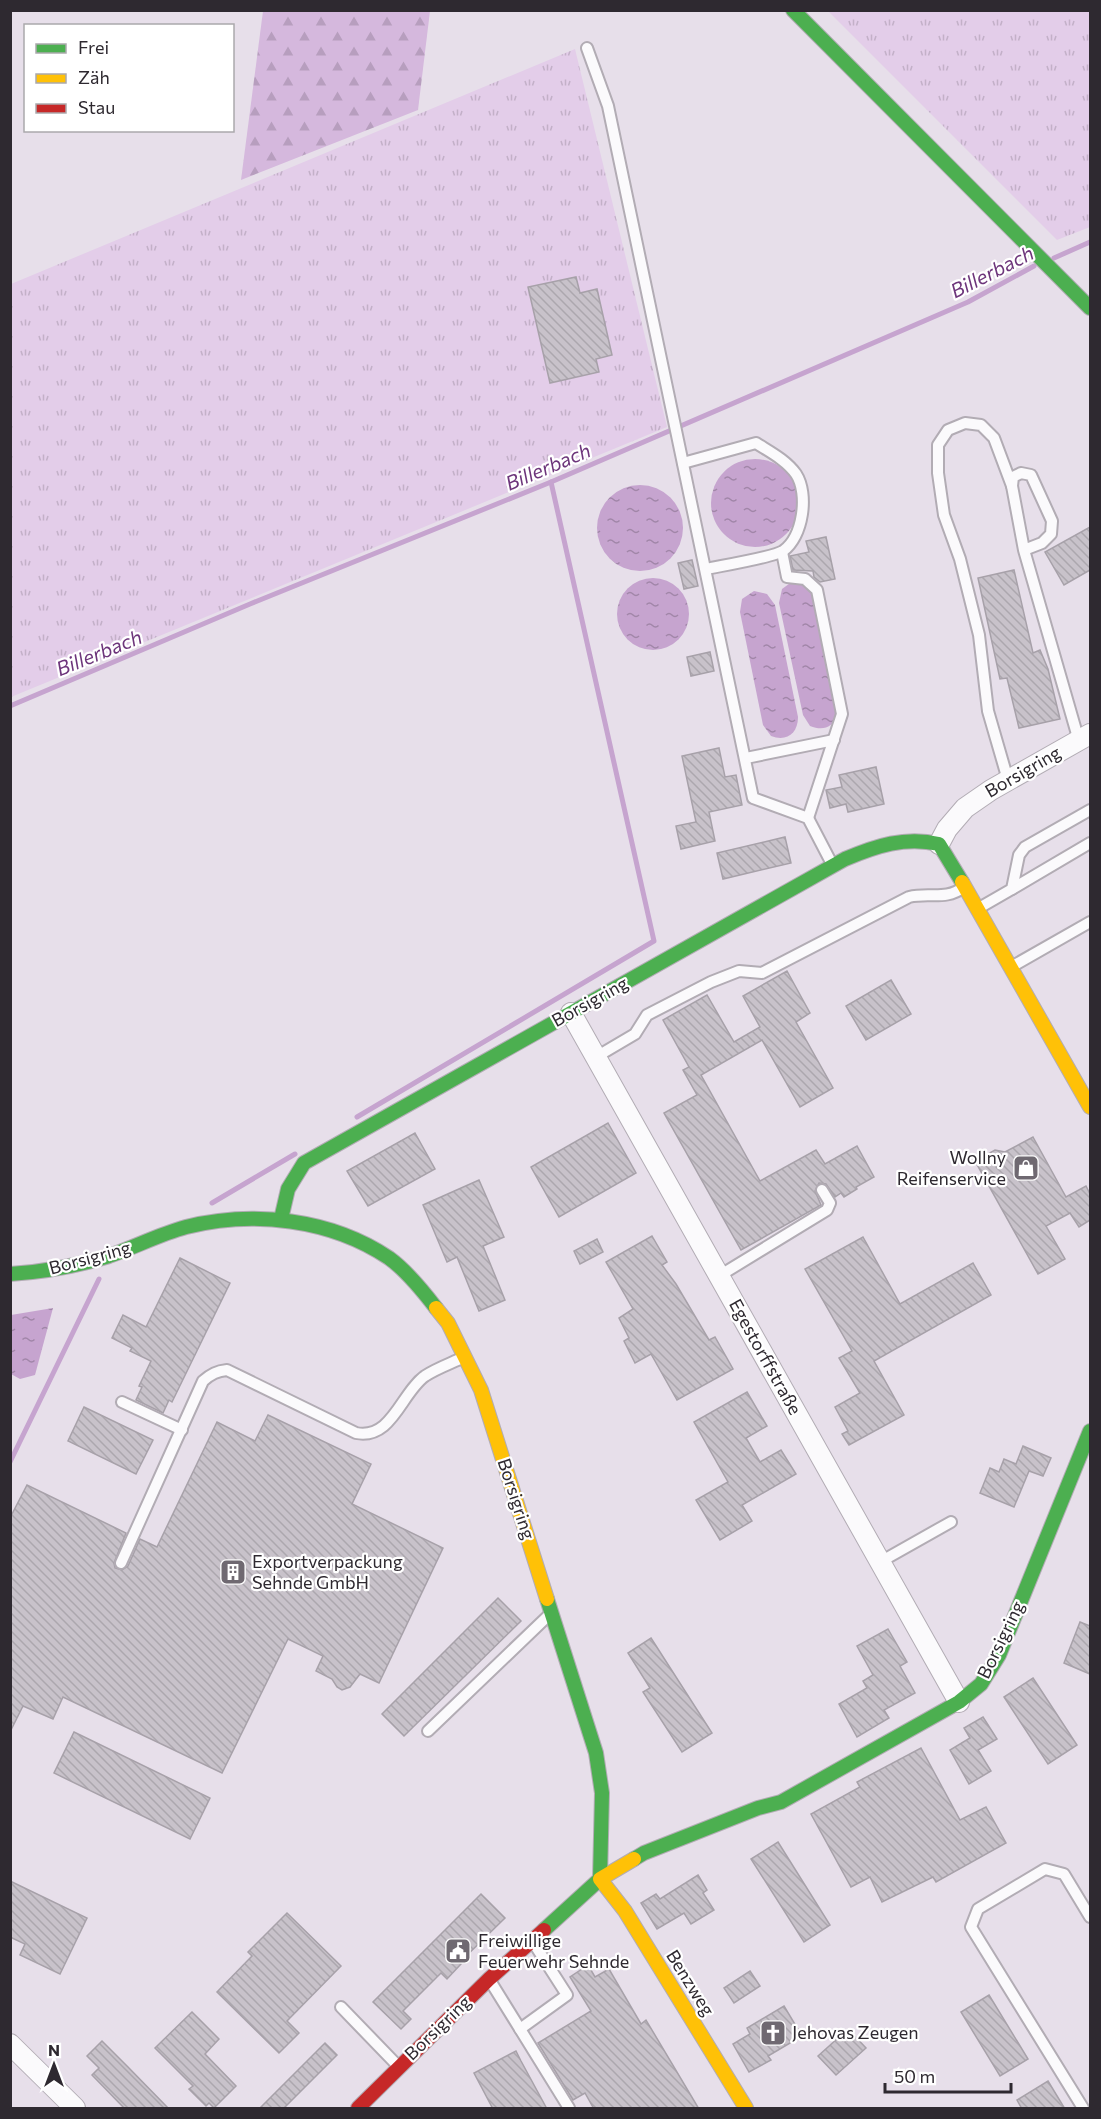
<svg xmlns="http://www.w3.org/2000/svg" width="1101" height="2119" viewBox="0 0 1101 2119" font-family="Commissioner,sans-serif">
	<defs>
		<pattern id="grass-tufts" width="24" height="20" patternUnits="userSpaceOnUse" patternTransform="scale(1.5)"><rect width="24" height="20" fill="#e3cde9"/><path d="M3 7l-1-3M5 7V3M7 7l1-3M15 17l-1-3M17 17v-4M19 17l1-3" fill="none" stroke="#c3b0c8"/></pattern>
		<pattern id="forest-firs" width="22" height="20" patternUnits="userSpaceOnUse" patternTransform="scale(1.5)"><rect width="22" height="20" fill="#d5b8dd"/><path d="M5 1l3.5 6h-7zM16 11l3.5 6h-7z" fill="#b79ebe"/></pattern>
		<pattern id="water-ripples" width="26" height="14" patternUnits="userSpaceOnUse" patternTransform="scale(1.5)"><rect width="26" height="14" fill="#c6a4cf"/><path d="M2 4q2-2 4 0t4 0M15 11q2-2 4 0t4 0" fill="none" stroke="#a186a8"/></pattern>
		<pattern id="building-back-hatch" width="6" height="6" patternUnits="userSpaceOnUse" patternTransform="scale(1.5)"><rect width="6" height="6" fill="#c8c2ca"/><path d="M-1 5l2 2M0 0l6 6M5-1l2 2" fill="none" stroke="#aca7ae"/></pattern>
	</defs>
	<rect width="100%" height="100%" fill="#e7dfea"/>
	<g fill="url(#grass-tufts)">
		<path d="M828 11H1090V227L1057 240Z"/>
		<path d="M575 49 667 427 11 697V284Z"/>
	</g>
	<path fill="url(#forest-firs)" d="M263 11H430L418 110 241 180Z"/>
	<g fill="url(#water-ripples)">
		<circle cx="755" cy="503" r="44"/>
		<circle cx="640" cy="528" r="43"/>
		<circle cx="653" cy="614" r="36"/>
		<path d="M793 581 800 582 812 589 838 715C832 728 823 731 810 726L803 715 779 603 782 589Z"/>
		<path d="M754 591 767 594 775 605 798 717C798 734 786 742 771 736L763 725 740 612 742 599Z"/>
		<path d="M53 1308 35 1375 20 1379 11 1374V1315Z"/>
	</g>
	<g fill="none" stroke-linecap="round" stroke-linejoin="round">
		<g stroke="#c6a4cf" stroke-width="5">
			<path d="M1054 258 1090 242"/>
			<path d="M10 706 250 604 551 482 968 302 1034 266"/>
			<path d="M357 1117 654 941 551 482"/>
			<path d="M212 1203 295 1154"/>
			<path d="M10 1462 99 1279"/>
		</g>
	</g>
	<g fill="url(#building-back-hatch)" stroke="#a7a1a9" stroke-width="1.5">
		<path d="M576 277 580 293 597 289 612 355 596 359 599 372 550 383 528 287Z"/>
		<path d="M1090 527V570L1064 585 1045 552Z"/>
		<path d="M826 537 835 579 820 582 814 577 813 571 793 570 790 556 809 552 806 541Z"/>
		<path d="M692 560 698 586 684 589 678 563Z"/>
		<path d="M1014 570 1033 653 1040 650 1048 669 1060 719 1019 728 1007 678 1000 679 978 578Z"/>
		<path d="M710 652 714 671 691 676 687 657Z"/>
		<path d="M719 748 725 777 736 775 742 805 709 812 715 841 681 849 676 826 696 822 682 756Z"/>
		<path d="M876 767 884 804 848 812 846 804 830 808 826 790 842 787 839 775Z"/>
		<path d="M785 837 791 863 723 879 717 853Z"/>
		<path d="M787 971 810 1013 796 1022 833 1088 800 1107 762 1040 701 1075 760 1181 816 1150 825 1164 857 1146 874 1177 856 1187 857 1189 844 1197 841 1193 835 1197 826 1184 819 1183 815 1191 821 1205 741 1250 664 1113 697 1095 683 1070 689 1067 663 1020 707 995 734 1042 760 1027 743 996Z"/>
		<path d="M891 980 911 1014 866 1040 846 1006Z"/>
		<path d="M608 1123 636 1173 559 1217 531 1167Z"/>
		<path d="M415 1133 435 1169 368 1206 347 1171Z"/>
		<path d="M1033 1137 1066 1197 1086 1186 1090 1194V1220L1079 1227 1070 1213 1046 1226 1065 1259 1038 1274 975 1161 995 1150 1005 1152Z"/>
		<path d="M479 1180 504 1237 483 1246 505 1300 479 1311 457 1257 447 1262 423 1205Z"/>
		<path d="M652 1236 667 1262 662 1265 676 1284 709 1340 715 1337 733 1369 677 1400 651 1354 635 1363 624 1341 629 1338 619 1318 633 1309 606 1262Z"/>
		<path d="M863 1237 900 1304 973 1263 991 1295 874 1361 904 1415 849 1445 842 1434 848 1431 835 1407 860 1393 839 1358 852 1351 805 1269Z"/>
		<path d="M597 1239 603 1252 580 1264 574 1251Z"/>
		<path d="M180 1258 230 1283 172 1402 169 1400 163 1413 136 1400 142 1387 139 1386 151 1361 130 1351 132 1348 112 1338 123 1315 146 1327Z"/>
		<path d="M747 1392 767 1426 746 1438 760 1462 781 1450 796 1474 742 1505 752 1521 720 1540 696 1500 728 1482 694 1422Z"/>
		<path d="M84 1407 153 1440 136 1474 68 1441Z"/>
		<path d="M268 1415 371 1464 352 1504 443 1548 379 1683 360 1674 350 1687 342 1690 337 1687 332 1679 316 1671 323 1656 288 1639 222 1773 63 1697 53 1719 23 1706 10 1732V1518L27 1485 126 1533 114 1563 115 1568 122 1570 128 1566 140 1539 157 1547 217 1422 255 1441Z"/>
		<path d="M1023 1446 1051 1458 1043 1476 1029 1471 1014 1507 980 1493 990 1468 999 1472 1004 1459 1016 1464Z"/>
		<path d="M498 1598 521 1621 404 1736 382 1714Z"/>
		<path d="M1080 1622 1090 1626V1674L1064 1663Z"/>
		<path d="M888 1629 907 1662 900 1666 915 1693 884 1710 889 1718 857 1737 839 1704 867 1688 863 1681 873 1675 857 1646Z"/>
		<path d="M651 1638 712 1733 682 1752 643 1692 650 1688 628 1653Z"/>
		<path d="M1033 1678 1077 1745 1048 1764 1004 1697Z"/>
		<path d="M983 1717 997 1739 978 1750 991 1771 969 1784 950 1750 970 1738 964 1728Z"/>
		<path d="M74 1732 210 1798 190 1839 54 1773Z"/>
		<path d="M921 1748 960 1820 986 1807 1006 1843 936 1882 933 1877 882 1902 870 1877 851 1887 811 1814 860 1787 857 1782Z"/>
		<path d="M778 1842 830 1925 804 1942 751 1859Z"/>
		<path d="M698 1875 707 1890 703 1893 714 1910 691 1924 684 1913 657 1929 641 1903 656 1894 660 1899Z"/>
		<path d="M10 1881 87 1918 60 1974 20 1955 25 1944 10 1937Z"/>
		<path d="M481 1894 505 1918 459 1963 461 1964 447 1979 441 1973 403 2011 411 2019 401 2029 373 2002Z"/>
		<path d="M287 1913 341 1966 287 2021 299 2033 279 2053 217 1992 252 1956 248 1952Z"/>
		<path d="M588 1965 595 1977 609 1969 641 2024 646 2020 699 2109H594L585 2093 573 2100 538 2043 591 2011 570 1977Z"/>
		<path d="M750 1971 760 1986 734 2003 724 1988Z"/>
		<path d="M989 1995 1028 2059 1000 2076 961 2012Z"/>
		<path d="M784 2006 802 2036 768 2056 771 2060 749 2072 733 2044 750 2034 747 2028Z"/>
		<path d="M192 2012 219 2039 205 2054 236 2086 214 2108 209 2103 206 2106 189 2089 193 2086 155 2048Z"/>
		<path d="M848 2029 866 2048 836 2075 818 2056Z"/>
		<path d="M102 2041 128 2067 169 2109H125L92 2075 99 2068 87 2056Z"/>
		<path d="M325 2043 337 2055 283 2109H259Z"/>
		<path d="M516 2051 521 2061 547 2109H493L474 2073Z"/>
		<path d="M1048 2081 1065 2109H1022L1017 2100Z"/>
	</g>
	<g fill="none" stroke-linecap="round" stroke-linejoin="round">
		<g stroke="#b2acb4" stroke-width="14">
			<g id="lane">
				<path d="M587 48 608 106 753 798 808 818 832 864"/>
				<path d="M683 463 756 443C770 452 786 460 796 474 809 494 803 537 783 551 774 557 720 566 706 569"/>
				<path d="M1024 550 1042 543 1051 534 1052 521 1031 475 1021 473 1013 477 1012 486 1024 550 1079 741"/>
				<path d="M782 552 787 577 805 579 817 590 842 714 808 818"/>
				<path d="M746 758 834 740"/>
				<path d="M1008 780 988 711 979 635 960 559 944 515 938 473V445L948 430 965 423 981 425 994 438 1012 486"/>
				<path d="M1012 889 1090 843"/>
				<path d="M979 908 1012 889 1019 855 1025 847 1090 810"/>
				<path d="M1011 967 1090 922"/>
				<path d="M596 1057 635 1034 647 1015 711 982 739 971 762 973 909 897C930 892 945 901 964 887"/>
				<path d="M719 1276 827 1210 830 1203 822 1190"/>
				<path d="M122 1402 182 1430"/>
				<path d="M880 1562 951 1522"/>
				<path d="M121 1563 203 1381C211 1374 217 1371 227 1370L356 1433C392 1440 401 1393 425 1376 437 1368 452 1363 464 1357"/>
				<path d="M428 1731 549 1615"/>
				<path d="M489 1979 569 2108"/>
				<path d="M341 2007 398 2066"/>
				<path d="M520 2029 567 1995 533 1942"/>
				<path d="M1083 2108 971 1927 978 1909 1045 1869 1064 1874 1090 1917"/>
			</g>
		</g>
		<g stroke="#b2acb4" stroke-width="22">
			<g id="street">
				<path d="M939 844 947 829 965 808 991 790 1090 734"/>
				<path d="M571 1013 959 1702"/>
				<path d="M10 2044 75 2108"/>
			</g>
		</g>
		<g stroke="#b2acb4" stroke-width="16">
			<g id="fast">
				<path d="M793 10 1090 308"/>
				<path d="M281 1219 288 1189 304 1163 845 859C876 846 905 836 939 844L962 882"/>
				<path d="M10 1274C43 1272 77 1266 109 1256 135 1247 160 1234 186 1227 253 1210 331 1219 389 1258 407 1271 423 1291 436 1308"/>
				<path d="M634 1859 644 1853 758 1808 781 1802 959 1702 981 1684 999 1655 1090 1431"/>
				<path d="M544 1930 600 1879 602 1793 596 1753 547 1599"/>
			</g>
		</g>
		<g stroke="#b2acb4" stroke-width="16">
			<g id="slow">
				<path d="M962 882 1090 1107"/>
				<path d="M436 1308 448 1323 481 1390 547 1599"/>
				<path d="M634 1859 600 1879 625 1911 746 2108"/>
			</g>
		</g>
		<g stroke="#b2acb4" stroke-width="16">
			<path id="jam" d="M358 2108 489 1979 544 1930"/>
		</g>
		<use href="#lane" stroke="#fbfafc" stroke-width="10"/>
		<use href="#street" stroke="#fbfafc" stroke-width="20"/>
		<use href="#fast" stroke="#4caf50" stroke-width="14"/>
		<use href="#slow" stroke="#ffc107" stroke-width="14"/>
		<use href="#jam" stroke="#c62828" stroke-width="14"/>
	</g>
	<defs>
		<g id="shop-square" transform="scale(1.35)"><rect x="-9" y="-9" width="18" height="18" rx="4" fill="#6f6971" stroke="#fff"/><path d="M-5-2.5h2.3a2.7 3.5 0 0 1 5.4 0H5L5.5 6h-11ZM-1.5-2.5h3a1.5 2.3 0 0 0-3 0Z" fill="#fff"/></g>
		<g id="building-square" transform="scale(1.35)"><rect x="-9" y="-9" width="18" height="18" rx="4" fill="#6f6971" stroke="#fff"/><path d="M-4-6H4V6H1V3H-1V6H-4ZM-2.5-4.3h1.7v1.8h-1.7ZM.8-4.3h1.7v1.8H.8ZM-2.5-1h1.7V.8h-1.7ZM.8-1h1.7V.8H.8Z" fill="#fff"/></g>
		<g id="civic-square" transform="scale(1.35)"><rect x="-9" y="-9" width="18" height="18" rx="4" fill="#6f6971" stroke="#fff"/><path d="M-.6-6.5H3V-4.5H.6V-3L4-1V1h2V6H-6V1h2V-1L-.6-3ZM-1.2 2.5V6h2.4V2.5Z" fill="#fff"/></g>
		<g id="church-square" transform="scale(1.35)"><rect x="-9" y="-9" width="18" height="18" rx="4" fill="#6f6971" stroke="#fff"/><path d="M-1.2-6h2.4v3.5h3.3v2.4h-3.3V6h-2.4V-.1h-3.3v-2.4h3.3Z" fill="#fff"/></g>
	</defs>
	<g fill-rule="evenodd">
		<use href="#shop-square" x="1026" y="1168"/>
		<use href="#building-square" x="233" y="1572"/>
		<use href="#civic-square" x="458" y="1951"/>
		<use href="#church-square" x="773" y="2033"/>
	</g>
	<g text-anchor="middle" stroke-width="4.5" stroke-linejoin="round" paint-order="stroke">
		<g font-size="18" fill="#2e2930" stroke="#fff">
			<text transform="translate(1023 772) rotate(-30)" y="6">Borsigring</text>
			<text transform="translate(590 1002) rotate(-29)" y="6">Borsigring</text>
			<text transform="translate(90 1258) rotate(-15)" y="6">Borsigring</text>
			<text transform="translate(765 1357) rotate(61)" y="6">Egestorffstraße</text>
			<text transform="translate(516 1499) rotate(72)" y="6">Borsigring</text>
			<text transform="translate(1001 1640) rotate(-64)" y="6">Borsigring</text>
			<text transform="translate(690 1983) rotate(58)" y="6">Benzweg</text>
			<text transform="translate(438 2028) rotate(-44)" y="6">Borsigring</text>
		</g>
		<g font-size="18" fill="#2e2930" stroke="#fff" text-anchor="start">
			<text x="1006" y="1164" text-anchor="end">Wollny<tspan x="1006" dy="21">Reifenservice</tspan></text>
			<text x="252" y="1568">Exportverpackung<tspan x="252" dy="21">Sehnde GmbH</tspan></text>
			<text x="478" y="1947">Freiwillige<tspan x="478" dy="21">Feuerwehr Sehnde</tspan></text>
			<text x="792" y="2039">Jehovas Zeugen</text>
		</g>
		<g font-size="20" font-style="italic" fill="#6d357b" stroke="#fff">
			<text transform="translate(992 272) rotate(-27)" y="7">Billerbach</text>
			<text transform="translate(548 467) rotate(-23)" y="7">Billerbach</text>
			<text transform="translate(99 653) rotate(-22)" y="7">Billerbach</text>
		</g>
	</g>
	<rect width="1101" height="2119" fill="none" stroke="#2e2930" stroke-width="24"/>
	<rect x="24" y="24" width="210" height="108" fill="#ffffff" stroke="#aba9ac" stroke-width="1.5"/>
	<rect x="36" y="44" width="30" height="9" fill="#4caf50" stroke="#aba9ac" stroke-width="1.5"/>
	<text x="78" y="54" font-size="18" fill="#2e2930">Frei</text>
	<rect x="36" y="74" width="30" height="9" fill="#ffc107" stroke="#aba9ac" stroke-width="1.5"/>
	<text x="78" y="84" font-size="18" fill="#2e2930">Zäh</text>
	<rect x="36" y="104" width="30" height="9" fill="#c62828" stroke="#aba9ac" stroke-width="1.5"/>
	<text x="78" y="114" font-size="18" fill="#2e2930">Stau</text>
	<g transform="translate(54 2065)" stroke="#ffffff" stroke-width="4.5" paint-order="stroke">
	<path d="M0-4.5L10 22L0 15L-10 22Z" fill="#2e2930"/>
	<text y="-9" font-size="16" font-weight="bold" text-anchor="middle" fill="#2e2930">N</text>
	</g>
	<path d="M885 2083v9h126v-9" fill="none" stroke="#2e2930" stroke-width="3"/>
	<text x="894" y="2083" font-size="18" fill="#2e2930" stroke="#ffffff" stroke-width="4.5" paint-order="stroke">50 m</text>
</svg>
